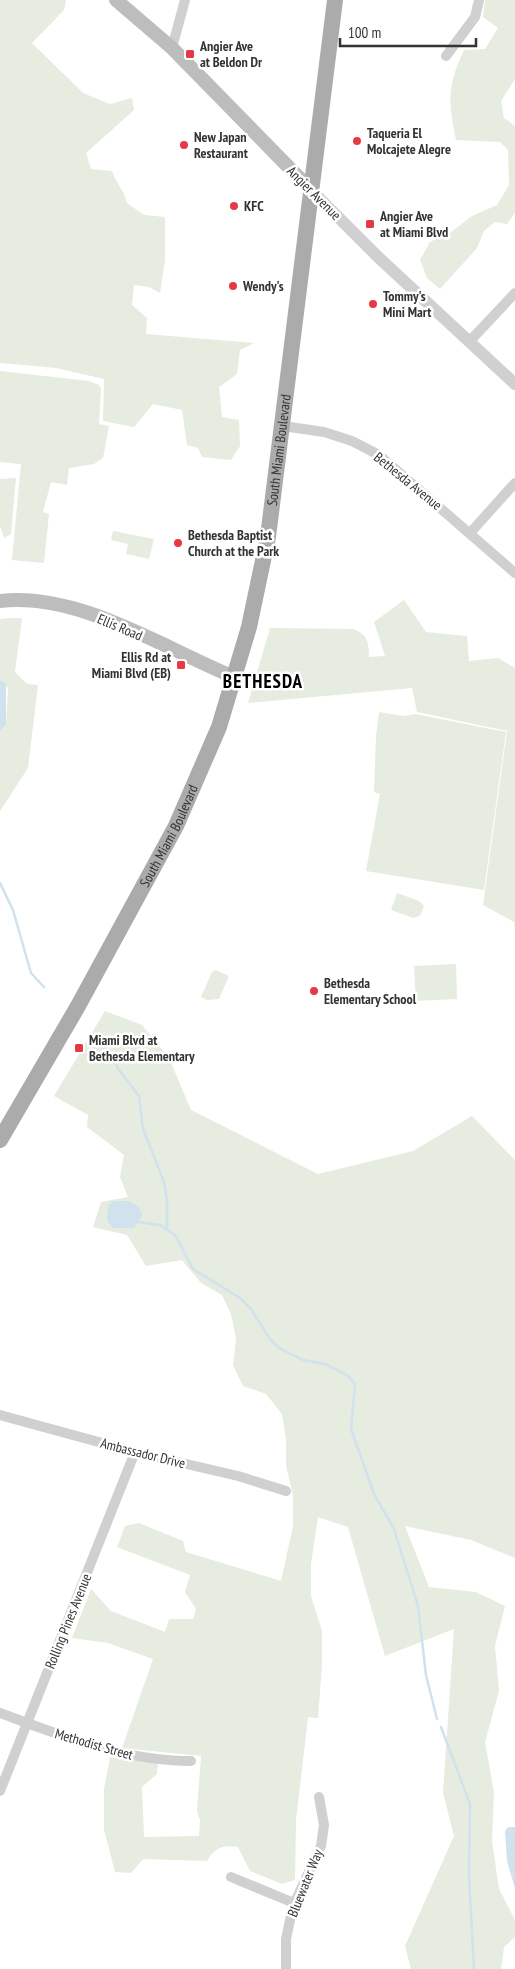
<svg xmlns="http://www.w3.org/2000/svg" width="515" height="1969" viewBox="0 0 515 1969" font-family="'PT Sans Narrow',sans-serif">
	<rect width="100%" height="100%" fill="#fff"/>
	<g fill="#e6ecdf">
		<path d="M0 0H66L64 10 32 43 83 93 110 104 132 98 134 110 86 153 91 169 112 171C116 183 124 190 127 203L144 215 165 217V260L160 293 149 287 134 285 132 305 147 318 146 334 254 343 240 350 237 374 219 387 222 417 239 420 240 446 231 460 202 457 198 448 187 445 182 410 153 404 134 427 103 421 104 379 56 368 0 363Z"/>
		<path d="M485 0H515V79L501 101 504 118 515 126V213L507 224 495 222 484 231 477 248 440 289 427 278 420 260 430 242 451 232 472 216 497 205 509 185 508 150 500 142 456 140C448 101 447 87 464 50L485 49 498 28 483 17Z"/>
		<path d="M0 371 89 381 99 385 101 389 99 424 109 426 103 458 94 464 69 468 67 485 51 482 43 512 49 514 44 563 12 560 21 464 0 462Z"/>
		<path d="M16 478 11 534 4 538 0 526V479Z"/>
		<path d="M113 531 154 539 149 559 126 554 128 544 111 540Z"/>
		<path d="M404 600 426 632 467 636 469 661 498 658 515 668V929L514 922 483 905 507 731 417 712 412 688 248 703 270 628 353 629C367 634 369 642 369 657L385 656 374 622Z"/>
		<path d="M11 618H22L15 672 27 684 38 685 28 768 0 811V731L6 725 8 688 0 680V619Z"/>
		<path d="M379 712 403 716 415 714 506 732 484 890 366 871 380 794 374 792 376 737Z"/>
		<path d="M397 893 419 901 424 906 420 916 413 918 391 910Z"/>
		<path d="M456 964 457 999 416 1001 414 966Z"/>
		<path d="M216 970 229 976 219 999 207 1000 201 997 212 972Z"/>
		<path d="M105 1011 142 1025 169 1058 191 1110 318 1174 413 1151 472 1116 515 1160V1558L471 1540 405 1526 429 1587 476 1592 505 1606 495 1646 499 1691 485 1742 494 1792 492 1841 499 1889 515 1920V1937L504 1947 501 1969H411L405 1946 454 1836 443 1793 454 1629 385 1656 348 1527 318 1517 311 1564V1596L322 1631V1665L318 1718 308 1717 296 1820 295 1880 282 1884 250 1871 238 1847C223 1845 215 1847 207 1861L143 1859 131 1873 115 1872 104 1830V1789L110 1757 158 1763 157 1774 142 1787 144 1837 199 1836 200 1820 197 1811 201 1756 122 1748 153 1659 108 1643 72 1638 91 1589 111 1611 165 1632 169 1619H193L196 1609 185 1592 190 1575 117 1547 125 1526 139 1523 183 1541 186 1552 281 1581 293 1526V1495L286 1466V1440L282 1414 266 1394 243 1386 233 1365 236 1339 231 1314 222 1295 201 1283 182 1260 146 1266 127 1235 93 1227 101 1202 128 1197 120 1177 124 1155 87 1127 88 1115 54 1096Z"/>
	</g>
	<g fill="#cfe2ee">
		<path d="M0 680 6 684V725L0 731Z"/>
		<path d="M114 1201H128L139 1207 142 1215 134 1228H113L107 1221 108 1206Z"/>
		<path d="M508 1827H515V1888L507 1861 505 1831Z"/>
	</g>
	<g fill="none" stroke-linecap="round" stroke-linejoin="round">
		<g stroke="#cfe2ee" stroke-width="2.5">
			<path d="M0 883 13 910 31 973 44 987"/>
			<path d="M102 1040 119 1070 139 1096 143 1129 164 1182 167 1201V1230"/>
			<path d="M139 1222 160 1225 175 1235 193 1269 240 1298 251 1309 270 1339 279 1348 303 1360 325 1364 347 1375 355 1384 351 1429 374 1494 394 1529 418 1606 426 1675 437 1719"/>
			<path d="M441 1727 470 1804 469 1876 474 1969"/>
		</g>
		<g stroke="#d0d0d0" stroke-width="10">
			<path d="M172 48 185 0"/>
			<path d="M446 56 475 17 479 0"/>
			<path d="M469 342 515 293"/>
			<path d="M283 426 324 432 352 441 379 455 515 573"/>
			<path d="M470 533 515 483"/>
			<path d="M0 1415 135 1452 238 1476 286 1491"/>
			<path d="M0 1713C62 1736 124 1761 191 1761"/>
			<path d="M0 1791 135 1452"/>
			<path d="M231 1877 294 1903"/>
			<path d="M286 1969V1939L293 1906 321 1846 324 1825 319 1797"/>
		</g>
		<path stroke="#d0d0d0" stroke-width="12" d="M311 190 377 256 515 384"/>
		<g stroke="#bdbdbd" stroke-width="14">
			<path d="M116 0 172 48 311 190"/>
			<path d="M0 601C79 592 163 648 234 677"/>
		</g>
		<path stroke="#ababab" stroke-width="16" id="s1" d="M0 1140 78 1006 176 826 219 727 249 627 268 537 335 0"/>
	</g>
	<g fill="#e63946" stroke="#fff" stroke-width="2">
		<rect x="185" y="49" width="10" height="10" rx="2.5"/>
		<circle cx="357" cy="141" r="5"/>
		<circle cx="184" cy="145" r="5"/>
		<circle cx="234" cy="206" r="5"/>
		<rect x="365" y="219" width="10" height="10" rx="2.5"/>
		<circle cx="233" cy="286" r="5"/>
		<circle cx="373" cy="304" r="5"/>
		<circle cx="178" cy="543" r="5"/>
		<rect x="176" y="660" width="10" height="10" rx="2.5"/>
		<circle cx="314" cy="991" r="5"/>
		<rect x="74" y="1043" width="10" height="10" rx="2.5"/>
	</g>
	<g text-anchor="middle" stroke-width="5" stroke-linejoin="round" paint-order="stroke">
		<g font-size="14" font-weight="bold" fill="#333" stroke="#fff" text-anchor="start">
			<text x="200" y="51">Angier Ave<tspan x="200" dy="16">at Beldon Dr</tspan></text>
			<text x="367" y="138">Taqueria El<tspan x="367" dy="16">Molcajete Alegre</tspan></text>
			<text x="194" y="142">New Japan<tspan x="194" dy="16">Restaurant</tspan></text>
			<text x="244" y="211">KFC</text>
			<text x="380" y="221">Angier Ave<tspan x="380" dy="16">at Miami Blvd</tspan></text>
			<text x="243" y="291">Wendy's</text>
			<text x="383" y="301">Tommy's<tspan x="383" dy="16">Mini Mart</tspan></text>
			<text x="188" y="540">Bethesda Baptist<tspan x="188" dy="16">Church at the Park</tspan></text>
			<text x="171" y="662" text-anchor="end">Ellis Rd at<tspan x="171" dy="16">Miami Blvd (EB)</tspan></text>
			<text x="324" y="988">Bethesda<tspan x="324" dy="16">Elementary School</tspan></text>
			<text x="89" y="1045">Miami Blvd at<tspan x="89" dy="16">Bethesda Elementary</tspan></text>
		</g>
		<g font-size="14" fill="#333" stroke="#fff">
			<text transform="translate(314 193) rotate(45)" y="5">Angier Avenue</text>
			<text dy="5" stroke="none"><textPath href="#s1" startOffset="752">South Miami Boulevard</textPath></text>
			<text transform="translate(408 481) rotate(39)" y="5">Bethesda Avenue</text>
			<text transform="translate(120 627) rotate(23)" y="5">Ellis Road</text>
			<text dy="5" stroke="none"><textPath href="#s1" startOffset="348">South Miami Boulevard</textPath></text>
			<text transform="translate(143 1453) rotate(14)" y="5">Ambassador Drive</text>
			<text transform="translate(68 1621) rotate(-68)" y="5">Rolling Pines Avenue</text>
			<text transform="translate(94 1744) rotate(16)" y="5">Methodist Street</text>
			<text transform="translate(305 1883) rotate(-68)" y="5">Bluewater Way</text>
		</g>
		<g font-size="19" font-weight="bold" letter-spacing="1" fill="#000" stroke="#fff">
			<text x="263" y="688">BETHESDA</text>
		</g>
	</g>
	<path d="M340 38v8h136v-8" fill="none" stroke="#333333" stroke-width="2.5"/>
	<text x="348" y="38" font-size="15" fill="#333333" stroke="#ffffff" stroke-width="4" paint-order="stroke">100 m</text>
</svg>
